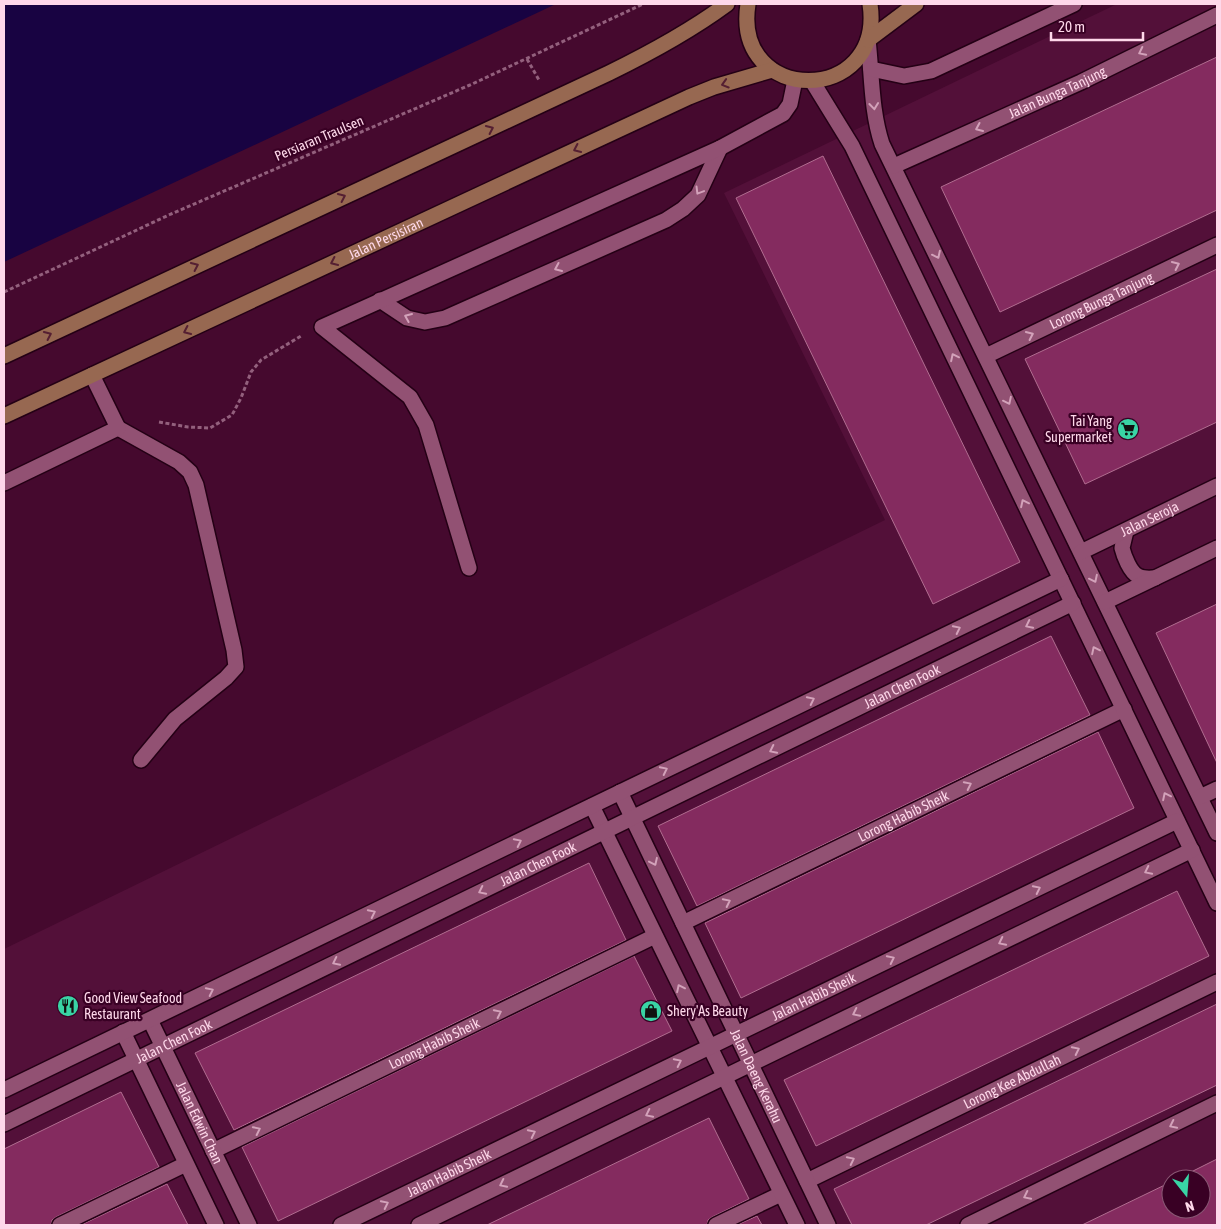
<svg xmlns="http://www.w3.org/2000/svg" width="1221" height="1229" viewBox="0 0 1221 1229" font-family="'Asap Condensed',sans-serif">
	<rect width="100%" height="100%" fill="#45092e"/>
	<path fill="#531039" d="M1117 4H1217V1159L1177 1179H1171V1182L1082 1225H4V949L885 520 724 193Z"/>
	<path fill="#180342" d="M4 4H556L4 262Z"/>
	<g fill="#842b5f" stroke="#b16d90">
		<path d="M1217 57V210L1000 312 941 187Z"/>
		<path d="M823 156 1020 562 933 604 736 198Z"/>
		<path d="M1217 269V422L1085 484 1025 359Z"/>
		<path d="M1217 604V763L1156 633Z"/>
		<path d="M1051 636 1090 715 697 906 658 826Z"/>
		<path d="M1098 732 1134 808 741 998 705 923Z"/>
		<path d="M589 863 626 940 234 1130 195 1053Z"/>
		<path d="M1177 891 1209 956 816 1146 784 1080Z"/>
		<path d="M634 956 672 1031 278 1221 242 1147Z"/>
		<path d="M1217 1004V1085L926 1225H852L834 1189Z"/>
		<path d="M121 1092 159 1167 56 1217 52 1220 51 1225H4V1149Z"/>
		<path d="M709 1118 749 1199 712 1217 708 1220 707 1225H487Z"/>
		<path d="M1217 1159V1225H1082L1171 1182V1209H1201V1179H1177Z"/>
		<path d="M167 1184 188 1225H81Z"/>
		<path d="M757 1216 762 1225H737Z"/>
	</g>
	<g fill="none" stroke-linecap="round" stroke-linejoin="round">
		<g stroke="#240015" stroke-width="18">
			<g id="lane">
				<path d="M380 300 407 318 425 322 445 318 666 220 683 209 698 195 720 148"/>
				<path id="s1" d="M986 356 1217 245"/>
				<path d="M118 428 179 462 190 472 196 485 234 650 236 667 226 678 175 719 141 760"/>
				<path d="M1126 531 1122 548C1124 556 1130 572 1138 576 1143 579 1150 578 1155 578"/>
				<path d="M469 568 426 425 410 397 322 327 720 148 783 114 790 104 795 80"/>
				<path id="s2" d="M683 923 1124 709"/>
				<path id="s3" d="M213 1151 655 936"/>
				<path id="s4" d="M807 1181 1217 982"/>
				<path d="M60 1225 186 1164"/>
				<path d="M716 1225 781 1194"/>
			</g>
		</g>
		<g stroke="#240015" stroke-width="18">
			<g id="street">
				<path d="M868 40C872 74 871 111 882 144L1217 833"/>
				<path d="M871 69 904 76 931 71 1074 4"/>
				<path d="M812 81 852 146 1217 903"/>
				<path id="s5" d="M894 166 1081 82 1217 15"/>
				<path d="M4 483 118 428 92 375"/>
				<path id="s6" d="M1081 552 1217 486"/>
				<path d="M1105 602 1217 548"/>
				<path id="s7" d="M620 792 828 1225"/>
				<path d="M1200 797 1217 789"/>
				<path d="M592 806 797 1225"/>
				<path id="s8" d="M150 1020 249 1225"/>
				<path d="M123 1032 216 1225"/>
				<path d="M4 1090 1061 579"/>
				<path id="s9" d="M4 1124 1073 603"/>
				<path id="s10" d="M341 1225 1177 821"/>
				<path d="M419 1225 1192 850"/>
				<path d="M968 1225 1217 1103"/>
			</g>
		</g>
		<g stroke="#240015" stroke-width="18">
			<g id="secondary">
				<path d="M748 4C732 106 885 106 870 4"/>
				<path d="M868 40 916 4"/>
				<path d="M4 356 609 73C652 52 689 32 727 4"/>
				<path id="s11" d="M4 416 689 97 714 87 772 70"/>
			</g>
		</g>
		<g stroke="#93607d" stroke-width="3" stroke-dasharray="4 2.5" stroke-linecap="butt">
			<path d="M527 59 539 80"/>
			<path d="M4 292 171 214 470 85 643 4"/>
			<path d="M159 422 188 427 210 428 232 415 241 398 251 372 261 360 301 336"/>
		</g>
		<use href="#lane" stroke="#925173" stroke-width="15"/>
		<use href="#street" stroke="#925173" stroke-width="15"/>
		<use href="#secondary" stroke="#976851" stroke-width="15"/>
	</g>
	<defs><path id="oneway-chevron" d="M-2-3.5L2.5 0L-2 3.5" fill="none" stroke-width="1.6" stroke-linecap="round" stroke-linejoin="round" transform="scale(1.25)"/></defs>
	<g stroke="#d3a2ba">
		<use href="#oneway-chevron" transform="translate(1142 52) rotate(154)"/>
		<use href="#oneway-chevron" transform="translate(874 106) rotate(84)"/>
		<use href="#oneway-chevron" transform="translate(979 128) rotate(156)"/>
		<use href="#oneway-chevron" transform="translate(699 191) rotate(121)"/>
		<use href="#oneway-chevron" transform="translate(937 255) rotate(64)"/>
		<use href="#oneway-chevron" transform="translate(1176 265) rotate(-25)"/>
		<use href="#oneway-chevron" transform="translate(558 268) rotate(156)"/>
		<use href="#oneway-chevron" transform="translate(408 317) rotate(-157)"/>
		<use href="#oneway-chevron" transform="translate(1030 335) rotate(-25)"/>
		<use href="#oneway-chevron" transform="translate(954 357) rotate(-116)"/>
		<use href="#oneway-chevron" transform="translate(1008 401) rotate(64)"/>
		<use href="#oneway-chevron" transform="translate(1024 503) rotate(-116)"/>
		<use href="#oneway-chevron" transform="translate(1094 579) rotate(64)"/>
		<use href="#oneway-chevron" transform="translate(1029 625) rotate(154)"/>
		<use href="#oneway-chevron" transform="translate(957 629) rotate(-26)"/>
		<use href="#oneway-chevron" transform="translate(1095 650) rotate(-116)"/>
		<use href="#oneway-chevron" transform="translate(811 700) rotate(-26)"/>
		<use href="#oneway-chevron" transform="translate(773 750) rotate(154)"/>
		<use href="#oneway-chevron" transform="translate(664 770) rotate(-26)"/>
		<use href="#oneway-chevron" transform="translate(968 785) rotate(-26)"/>
		<use href="#oneway-chevron" transform="translate(1166 796) rotate(-116)"/>
		<use href="#oneway-chevron" transform="translate(518 842) rotate(-26)"/>
		<use href="#oneway-chevron" transform="translate(654 862) rotate(65)"/>
		<use href="#oneway-chevron" transform="translate(1148 871) rotate(154)"/>
		<use href="#oneway-chevron" transform="translate(1037 889) rotate(-26)"/>
		<use href="#oneway-chevron" transform="translate(482 891) rotate(154)"/>
		<use href="#oneway-chevron" transform="translate(727 902) rotate(-26)"/>
		<use href="#oneway-chevron" transform="translate(372 913) rotate(-26)"/>
		<use href="#oneway-chevron" transform="translate(1002 942) rotate(154)"/>
		<use href="#oneway-chevron" transform="translate(891 959) rotate(-26)"/>
		<use href="#oneway-chevron" transform="translate(336 962) rotate(154)"/>
		<use href="#oneway-chevron" transform="translate(680 988) rotate(-116)"/>
		<use href="#oneway-chevron" transform="translate(210 991) rotate(-26)"/>
		<use href="#oneway-chevron" transform="translate(498 1013) rotate(-26)"/>
		<use href="#oneway-chevron" transform="translate(856 1013) rotate(154)"/>
		<use href="#oneway-chevron" transform="translate(1076 1050) rotate(-26)"/>
		<use href="#oneway-chevron" transform="translate(678 1062) rotate(-26)"/>
		<use href="#oneway-chevron" transform="translate(649 1114) rotate(154)"/>
		<use href="#oneway-chevron" transform="translate(1173 1125) rotate(154)"/>
		<use href="#oneway-chevron" transform="translate(257 1130) rotate(-26)"/>
		<use href="#oneway-chevron" transform="translate(532 1133) rotate(-26)"/>
		<use href="#oneway-chevron" transform="translate(851 1160) rotate(-26)"/>
		<use href="#oneway-chevron" transform="translate(503 1184) rotate(154)"/>
		<use href="#oneway-chevron" transform="translate(1027 1196) rotate(154)"/>
		<use href="#oneway-chevron" transform="translate(385 1204) rotate(-26)"/>
	</g>
	<g stroke="#551f32">
		<use href="#oneway-chevron" transform="translate(725 84) rotate(163)"/>
		<use href="#oneway-chevron" transform="translate(490 129) rotate(-25)"/>
		<use href="#oneway-chevron" transform="translate(577 149) rotate(155)"/>
		<use href="#oneway-chevron" transform="translate(342 197) rotate(-25)"/>
		<use href="#oneway-chevron" transform="translate(334 262) rotate(155)"/>
		<use href="#oneway-chevron" transform="translate(195 266) rotate(-25)"/>
		<use href="#oneway-chevron" transform="translate(187 331) rotate(155)"/>
		<use href="#oneway-chevron" transform="translate(48 335) rotate(-25)"/>
	</g>
	<defs>
		<g id="supermarket-disc" transform="scale(1.125)"><circle r="9.5" fill="#39d4a5" stroke="#390024"/><path d="M-6-5.5h2.5l.6 2H6L4.5 2H-2.5L-4.4-4H-6ZM-1.5 3.2a1.3 1.3 0 1 0 .1 0ZM3 3.2a1.3 1.3 0 1 0 .1 0Z" fill="#111"/></g>
		<g id="restaurant-disc" transform="scale(1.125)"><circle r="9.5" fill="#39d4a5" stroke="#390024"/><path d="M-5-6h1v4h1v-4h1v4h1v-4h1v5L-1.5 .5V6h-2V.5L-5-1ZM5-6V6H3V1.5H1.5Q1.5-4 5-6Z" fill="#111"/></g>
		<g id="shop-disc" transform="scale(1.125)"><circle r="9.5" fill="#39d4a5" stroke="#390024"/><path d="M-5-2.5h2.3a2.7 3.5 0 0 1 5.4 0H5L5.5 6h-11ZM-1.5-2.5h3a1.5 2.3 0 0 0-3 0Z" fill="#111"/></g>
	</defs>
	<g fill-rule="evenodd">
		<use href="#supermarket-disc" x="1128" y="429"/>
		<use href="#restaurant-disc" x="68" y="1006"/>
		<use href="#shop-disc" x="651" y="1011"/>
	</g>
	<g text-anchor="middle" stroke-width="4.5" stroke-linejoin="round" paint-order="stroke">
		<g font-size="14" fill="#fed8ea" stroke="#390024">
			<text dy="5" stroke="none"><textPath href="#s5" startOffset="179">Jalan Bunga Tanjung</textPath></text>
			<text transform="translate(319 138) rotate(-23)" y="5">Persiaran Traulsen</text>
			<text dy="5" stroke="none"><textPath href="#s11" startOffset="421">Jalan Persisiran</textPath></text>
			<text dy="5" stroke="none"><textPath href="#s1" startOffset="128">Lorong Bunga Tanjung</textPath></text>
			<text dy="5" stroke="none"><textPath href="#s6" startOffset="76">Jalan Seroja</textPath></text>
			<text dy="5" stroke="none"><textPath href="#s9" startOffset="999">Jalan Chen Fook</textPath></text>
			<text dy="5" stroke="none"><textPath href="#s2" startOffset="245">Lorong Habib Sheik</textPath></text>
			<text dy="5" stroke="none"><textPath href="#s9" startOffset="594">Jalan Chen Fook</textPath></text>
			<text dy="5" stroke="none"><textPath href="#s10" startOffset="525">Jalan Habib Sheik</textPath></text>
			<text dy="5" stroke="none"><textPath href="#s9" startOffset="189">Jalan Chen Fook</textPath></text>
			<text dy="5" stroke="none"><textPath href="#s3" startOffset="246">Lorong Habib Sheik</textPath></text>
			<text dy="5" stroke="none"><textPath href="#s7" startOffset="315">Jalan Daeng Kerahu</textPath></text>
			<text dy="5" stroke="none"><textPath href="#s4" startOffset="228">Lorong Kee Abdullah</textPath></text>
			<text dy="5" stroke="none"><textPath href="#s8" startOffset="114">Jalan Edwin Chan</textPath></text>
			<text dy="5" stroke="none"><textPath href="#s10" startOffset="120">Jalan Habib Sheik</textPath></text>
		</g>
		<g font-size="14" fill="#fed8ea" stroke="#390024" text-anchor="start">
			<text x="1112" y="426" text-anchor="end">Tai Yang<tspan x="1112" dy="16">Supermarket</tspan></text>
			<text x="84" y="1003">Good View Seafood<tspan x="84" dy="16">Restaurant</tspan></text>
			<text x="667" y="1016">Shery'As Beauty</text>
		</g>
	</g>
	<rect width="1221" height="1229" fill="none" stroke="#fed8ea" stroke-width="10"/>
	<g transform="translate(1186 1194) rotate(163)"><circle r="24" fill="#390024" stroke="#885673"/>
	<path d="M0-4L9 19L0 12L-9 19Z" fill="#39d4a5"/>
	<text y="-8" font-size="14" font-weight="bold" text-anchor="middle" fill="#fed8ea">N</text>
	</g>
	<path d="M1051 32v8h92v-8" fill="none" stroke="#fed8ea" stroke-width="2.5"/>
	<text x="1058" y="32" font-size="15" fill="#fed8ea" stroke="#390024" stroke-width="4" paint-order="stroke">20 m</text>
</svg>
